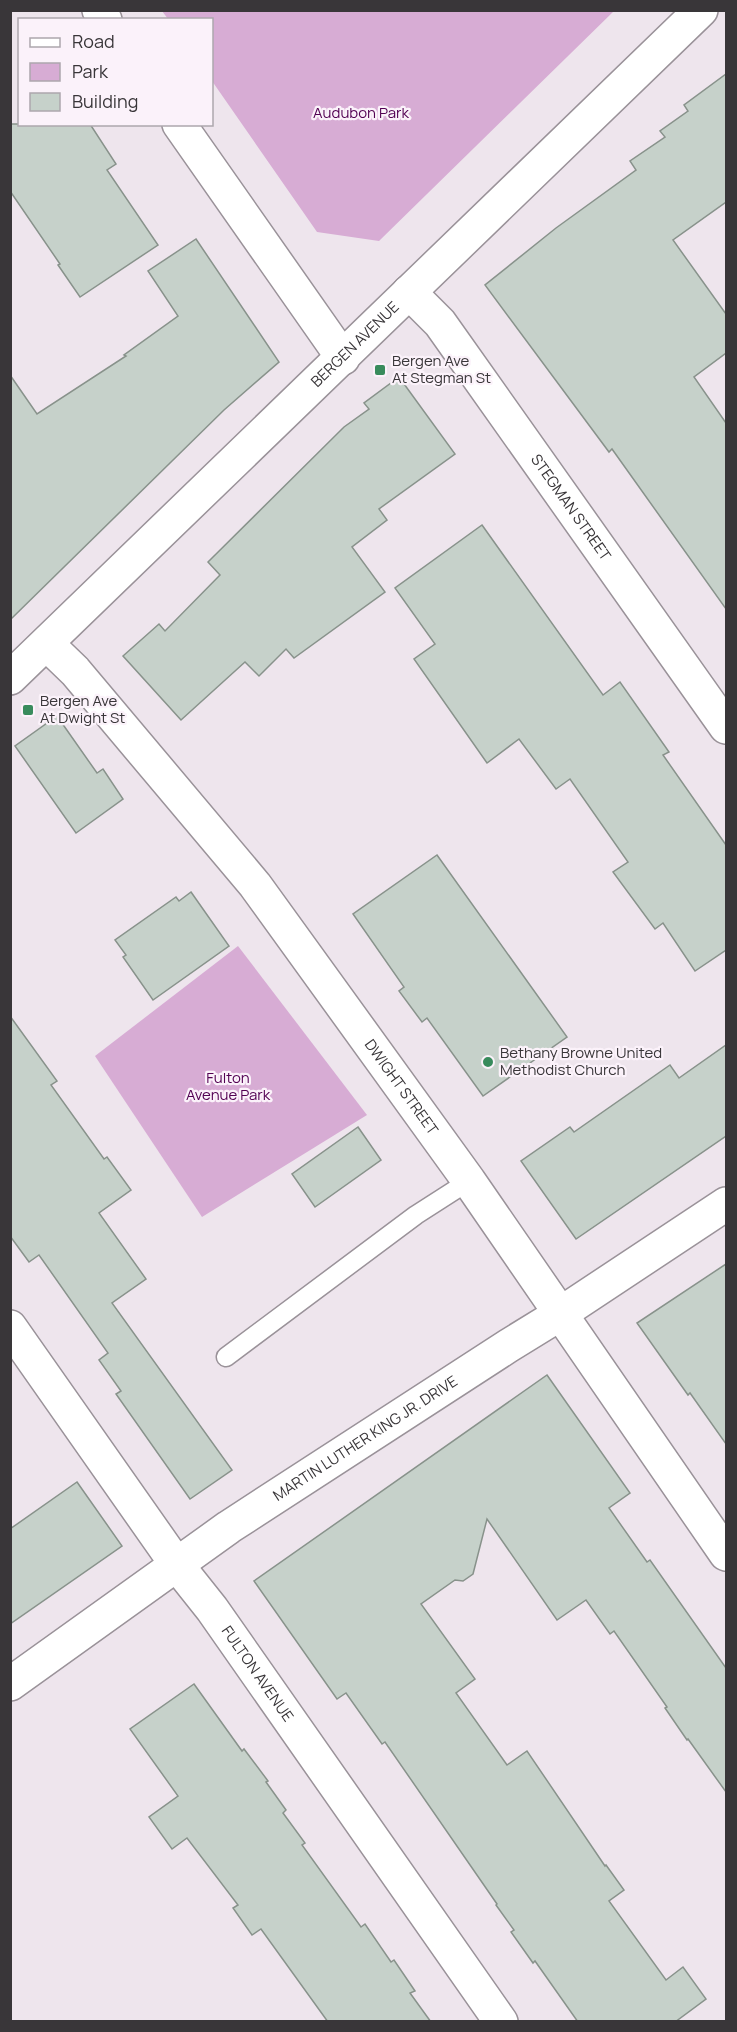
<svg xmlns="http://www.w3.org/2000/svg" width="737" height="2032" viewBox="0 0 737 2032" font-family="Manrope,sans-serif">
	<rect width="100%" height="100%" fill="#eee5ed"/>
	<g fill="#d7acd4">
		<path d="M162 11H614L379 241 317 232 212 81V20L168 19Z"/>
		<path d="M238 946 367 1115 202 1217 95 1056Z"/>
	</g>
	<g fill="#c6d1ca" stroke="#88928b" stroke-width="1.5">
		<path d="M726 74V202L673 240 726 314V353L694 377 726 423V609L612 449 609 452 485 285 556 228 636 170 630 161 665 137 660 131 688 111 684 105Z"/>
		<path d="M10 124H90L116 164 107 170 158 245 80 297 58 265 60 264 10 191Z"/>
		<path d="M196 239 279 362 224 410 10 620V375L37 414 126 356 124 355 178 316 148 271Z"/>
		<path d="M399 377 455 454 379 509 387 520 352 547 385 592 294 658 286 649 259 676 245 662 181 720 123 656 159 624 165 631 220 575 208 562 344 427 369 409 364 403Z"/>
		<path d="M482 525 603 695 620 682 669 752 663 755 726 845V950L695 971 663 923 655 929 613 872 628 862 570 779 556 789 519 739 487 763 414 659 435 644 395 588Z"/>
		<path d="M57 716 97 773 103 769 123 799 76 833 15 746Z"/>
		<path d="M437 855 567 1037 483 1096 427 1018 422 1022 399 991 404 987 353 914Z"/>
		<path d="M191 892 229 946 153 1000 123 957 126 955 115 940 176 897 179 901Z"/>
		<path d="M10 1016 57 1081 51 1085 104 1159 107 1157 131 1190 99 1213 146 1279 112 1303 232 1470 190 1499 116 1394 121 1391 99 1360 108 1353 39 1255 29 1262 10 1236Z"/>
		<path d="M726 1045V1136L576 1239 521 1161 570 1127 574 1132 670 1065 679 1078Z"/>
		<path d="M358 1127 381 1160 315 1207 292 1174Z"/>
		<path d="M726 1264V1444L690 1393 688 1395 637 1323Z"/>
		<path d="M547 1375 630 1493 609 1508 647 1562 650 1560 726 1668V1792L688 1739 687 1740 665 1708 667 1707 614 1631 610 1634 586 1600 557 1620 487 1519 473 1574 463 1581 455 1580 421 1604 475 1679 456 1693 507 1765 527 1751 605 1866 606 1865 624 1890 609 1901 666 1980 683 1967 706 1999 675 2022H578L535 1961 533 1963 511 1932 514 1930 496 1905 497 1904 385 1742 382 1744 346 1693 337 1699 254 1581Z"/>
		<path d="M77 1482 122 1546 10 1624V1529Z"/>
		<path d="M194 1684 242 1751 244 1749 268 1781 266 1782 286 1810 283 1813 305 1843 302 1845 361 1927 365 1924 391 1962 394 1960 415 1991 410 1993 431 2022H328L261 1929 252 1935 233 1908 238 1905 187 1838 172 1849 149 1817 178 1796 130 1729Z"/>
	</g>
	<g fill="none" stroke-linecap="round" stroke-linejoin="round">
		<g stroke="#9a9299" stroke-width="21">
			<path id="service" d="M226 1357 416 1215 469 1181"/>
		</g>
		<g stroke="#9a9299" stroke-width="36">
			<g id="minor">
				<path d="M99 10 105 20"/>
				<path d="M179 124 343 358"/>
				<path id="s1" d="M409 292 440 323 726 727"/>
				<path id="s2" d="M47 644 75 671 255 885 469 1181 726 1554"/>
			</g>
		</g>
		<g stroke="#9a9299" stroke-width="36">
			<g id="tertiary">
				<path id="s3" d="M10 678 701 10"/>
				<path id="s4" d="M10 1327 177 1565 212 1609 501 2022"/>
				<path id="s5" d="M10 1684 229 1527 508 1346 560 1314 726 1204"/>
			</g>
		</g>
		<use href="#service" stroke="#fff" stroke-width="18"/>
		<use href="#minor" stroke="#fff" stroke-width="33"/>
		<use href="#tertiary" stroke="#fff" stroke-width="33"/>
	</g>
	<g fill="#388b5c" stroke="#fbf2fa" stroke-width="2">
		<rect x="374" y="364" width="12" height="12" rx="3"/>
		<rect x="22" y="704" width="12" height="12" rx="3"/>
		<circle cx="488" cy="1062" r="6"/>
	</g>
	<g text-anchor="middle" stroke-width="4.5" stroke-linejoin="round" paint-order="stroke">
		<g font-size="15" fill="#520152" stroke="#fbf2fa">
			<text x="361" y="118">Audubon Park</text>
			<text x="228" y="1083">Fulton<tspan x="228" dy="17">Avenue Park</tspan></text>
		</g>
		<g font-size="15" fill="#393639" stroke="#fbf2fa">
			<text dy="5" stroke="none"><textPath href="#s3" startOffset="480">BERGEN AVENUE</textPath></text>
			<text dy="5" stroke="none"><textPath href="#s1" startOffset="270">STEGMAN STREET</textPath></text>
			<text dy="5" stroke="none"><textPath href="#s2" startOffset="568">DWIGHT STREET</textPath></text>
			<text dy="5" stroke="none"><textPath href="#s5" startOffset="432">MARTIN LUTHER KING JR. DRIVE</textPath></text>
			<text dy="5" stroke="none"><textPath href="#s4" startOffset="426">FULTON AVENUE</textPath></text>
		</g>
		<g font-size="15" fill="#393639" stroke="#fbf2fa" text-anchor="start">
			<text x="392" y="366">Bergen Ave<tspan x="392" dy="17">At Stegman St</tspan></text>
			<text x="40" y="706">Bergen Ave<tspan x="40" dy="17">At Dwight St</tspan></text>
			<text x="500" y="1058">Bethany Browne United<tspan x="500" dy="17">Methodist Church</tspan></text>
		</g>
	</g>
	<rect width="737" height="2032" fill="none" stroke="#393639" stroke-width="24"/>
	<rect x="18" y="18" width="195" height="108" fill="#fbf2fa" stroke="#ada7ad" stroke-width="1.5"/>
	<rect x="30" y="38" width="30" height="9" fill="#ffffff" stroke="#ada7ad" stroke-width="1.5"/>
	<text x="72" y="48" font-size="18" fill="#393639">Road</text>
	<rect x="30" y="63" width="30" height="18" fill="#d7acd4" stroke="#ada7ad" stroke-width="1.5"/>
	<text x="72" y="78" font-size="18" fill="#393639">Park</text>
	<rect x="30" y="93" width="30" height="18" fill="#c6d1ca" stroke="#ada7ad" stroke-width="1.5"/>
	<text x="72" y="108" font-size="18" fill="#393639">Building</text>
</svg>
